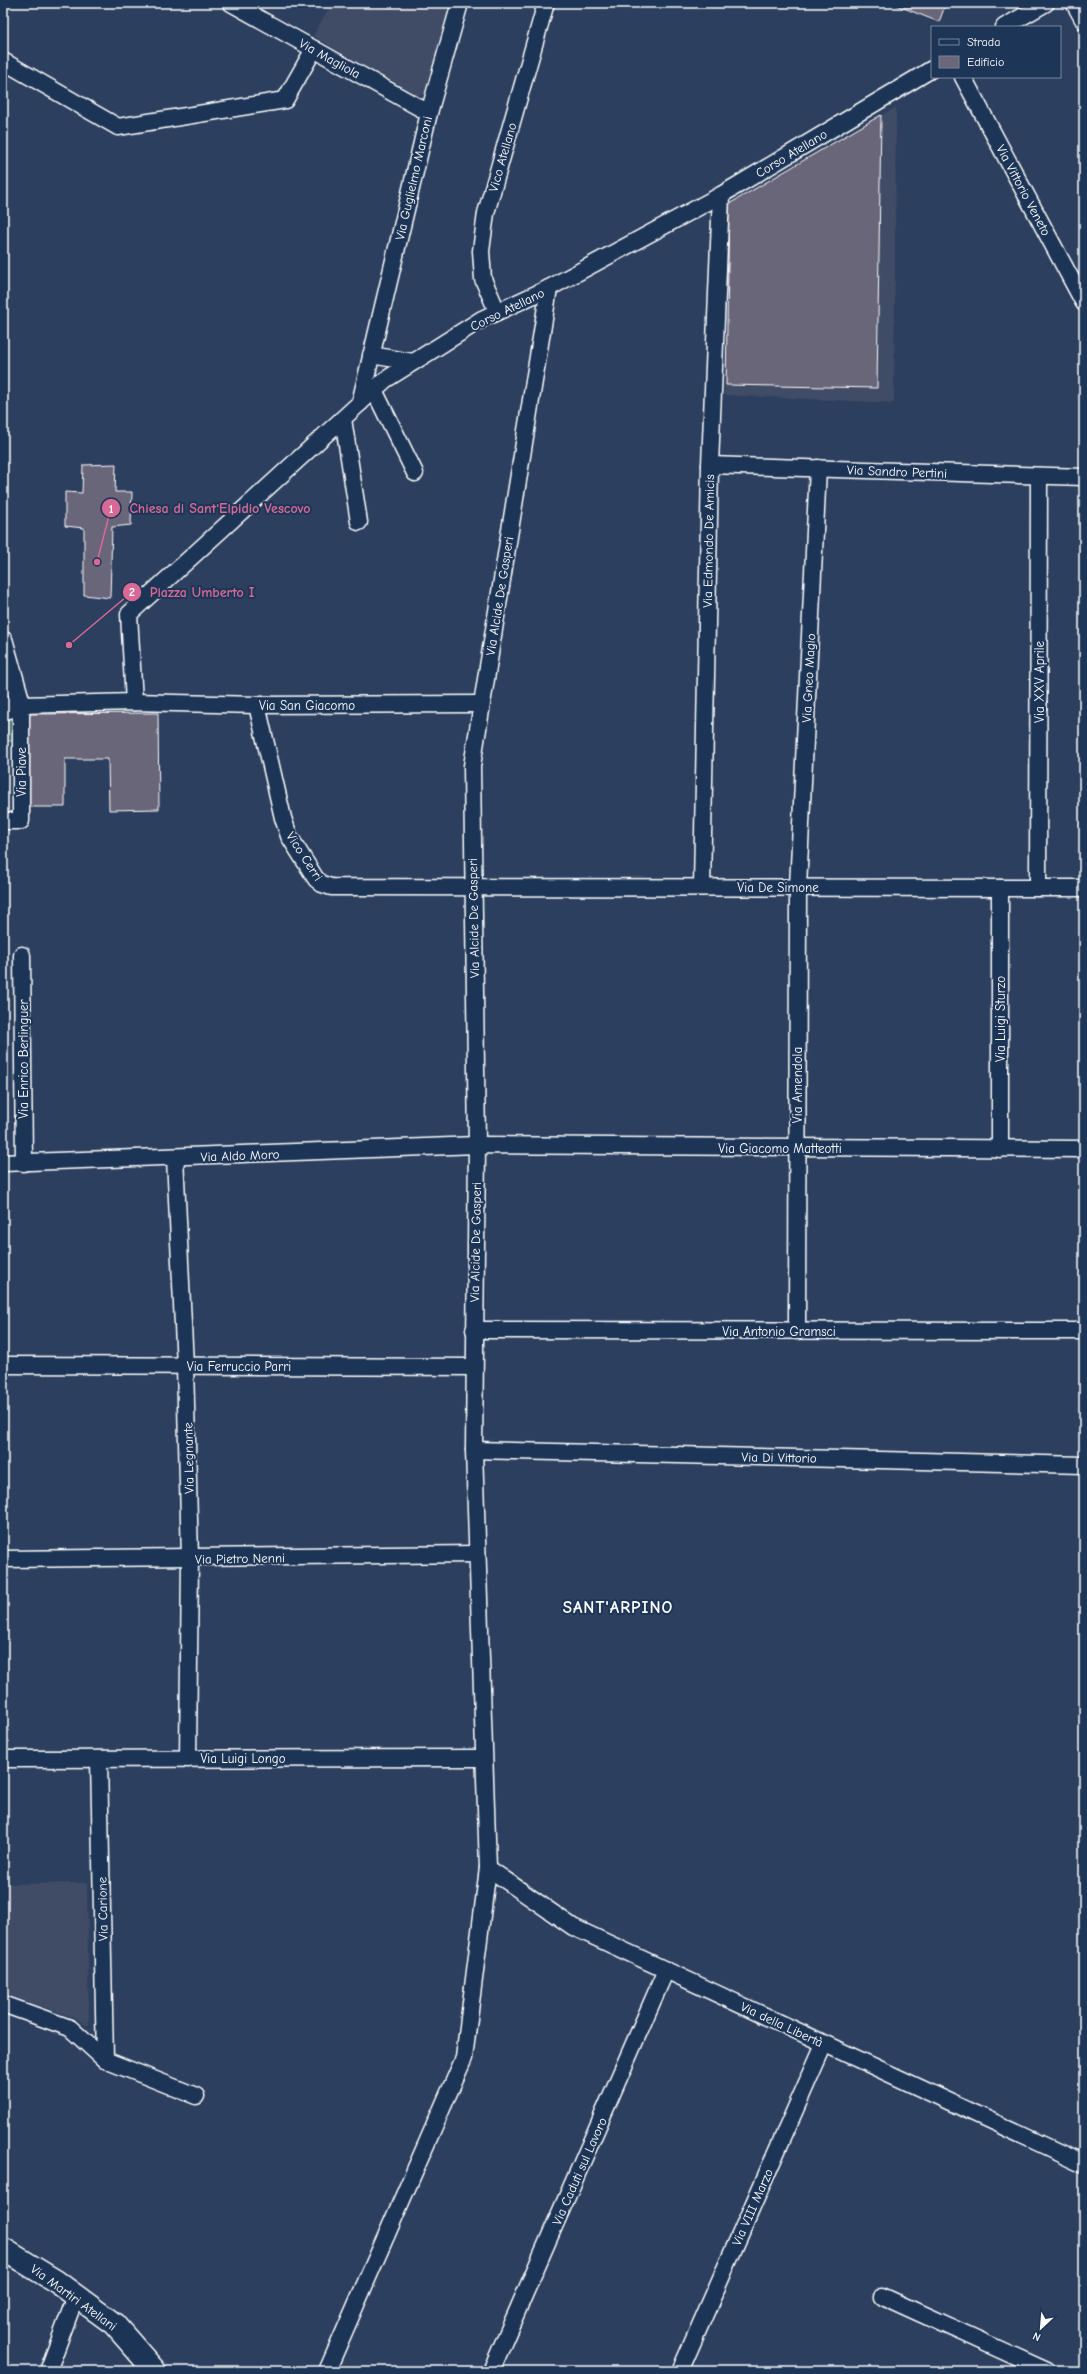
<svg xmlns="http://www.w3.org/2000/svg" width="1087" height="2374" viewBox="0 0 1087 2374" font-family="'Comic Neue',sans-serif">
	<rect width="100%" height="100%" fill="#2d3f5e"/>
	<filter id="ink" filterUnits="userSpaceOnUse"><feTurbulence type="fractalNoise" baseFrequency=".025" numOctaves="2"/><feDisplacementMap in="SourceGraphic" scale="8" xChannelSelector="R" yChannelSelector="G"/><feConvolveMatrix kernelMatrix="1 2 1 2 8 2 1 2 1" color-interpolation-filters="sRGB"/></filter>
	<g filter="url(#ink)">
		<g fill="#404b66">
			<path d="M332 3H451L425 94 416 96 313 36Z"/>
			<path d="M896 107 894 403 724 395 731 202Z"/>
			<path d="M87 1883 89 2024 86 2025 76 2018 3 1994V1884Z"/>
		</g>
		<path fill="#4e6f6f" stroke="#a6b7b7" d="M14 709 15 741H3V712Z"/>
		<g fill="#6b667a" stroke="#fff">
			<path d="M891 3H946L939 22Z"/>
			<path d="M881 115 877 388 726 385 729 204Z"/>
			<path d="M116 464 115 492H132L131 525 112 527 110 598 84 595V528L65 526V492L82 493 83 465Z"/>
			<path d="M158 713 159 809 109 810 108 759H65V807H28L27 714Z"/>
		</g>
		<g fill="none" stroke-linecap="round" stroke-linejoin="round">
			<g stroke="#fff" stroke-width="19">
				<g id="minor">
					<path d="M231 3 429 113"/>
					<path d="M1074 3 1084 21"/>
					<path d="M1004 27 1046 3"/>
					<path d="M3 61 118 127 285 100 314 49"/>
					<path d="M963 77 1084 303"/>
					<path d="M497 311 483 279 481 251 486 213 546 3"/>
					<path d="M371 355 413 362"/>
					<path d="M374 390 415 473"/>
					<path d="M360 403 429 113 460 3"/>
					<path d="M343 419 359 522"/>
					<path d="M710 465 1084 477"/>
					<path d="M134 702 129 614 385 380 482 319 549 288 721 195 932 69"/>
					<path d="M257 705 283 818 289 836 316 879 322 884 331 887 1084 888"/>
					<path d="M3 821H21V705L134 702 257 705 481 704"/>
					<path d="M702 887 710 465 721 195"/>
					<path d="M1000 888V1149"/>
					<path d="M1038 888 1039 476"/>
					<path d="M22 955 24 1163"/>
					<path d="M175 1158 185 1366 190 1558 188 1759"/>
					<path d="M3 1163 477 1145 1084 1149"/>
					<path d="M474 1330 1084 1331"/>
					<path d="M797 1331 798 887 818 468"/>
					<path d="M3 1365 474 1367"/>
					<path d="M474 1450 1084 1465"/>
					<path d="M3 1559 477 1554"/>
					<path d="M3 1759 483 1758"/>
					<path d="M99 1759 105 2060"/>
					<path d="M488 1868 573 1927 1084 2164"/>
					<path d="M3 2004 70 2028 105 2060 196 2096"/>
					<path d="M882 2296 1047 2371"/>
					<path d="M48 2371 76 2296"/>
					<path d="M327 2371 464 2058 488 1868 474 1450 477 1145 472 766 549 288"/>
					<path d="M491 2371 666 1970"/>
					<path d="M680 2371 824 2044"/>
				</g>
			</g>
			<g stroke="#fff" stroke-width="22">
				<path id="tertiary" d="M3 641 21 705 3 710"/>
			</g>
			<g stroke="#fff" stroke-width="25">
				<path id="secondary" d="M3 2249 57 2282 114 2324 155 2371"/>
			</g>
			<use href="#minor" stroke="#1d3557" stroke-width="16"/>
			<use href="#tertiary" stroke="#1d3557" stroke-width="19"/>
			<use href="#secondary" stroke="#1d3557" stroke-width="22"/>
		</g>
	</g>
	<g text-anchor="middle" stroke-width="4" stroke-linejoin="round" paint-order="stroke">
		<g font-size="13" fill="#fff" stroke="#1d3557">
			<text transform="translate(330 58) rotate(29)" y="5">Via Magliola</text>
			<text transform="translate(791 153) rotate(-31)" y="5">Corso Atellano</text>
			<text transform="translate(502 157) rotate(-74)" y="5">Vico Atellano</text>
			<text transform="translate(413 178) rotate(-77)" y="5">Via Guglielmo Marconi</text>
			<text transform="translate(1024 190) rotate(62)" y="5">Via Vittorio Veneto</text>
			<text transform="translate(507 309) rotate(-26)" y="5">Corso Atellano</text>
			<text transform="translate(897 471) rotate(2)" y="5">Via Sandro Pertini</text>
			<text transform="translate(708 541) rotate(-89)" y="5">Via Edmondo De Amicis</text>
			<text transform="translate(499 596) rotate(-81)" y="5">Via Alcide De Gasperi</text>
			<text transform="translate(808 678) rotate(-87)" y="5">Via Gneo Magio</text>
			<text transform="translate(1039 682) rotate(-90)" y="5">Via XXV Aprile</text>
			<text x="307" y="710">Via San Giacomo</text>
			<text transform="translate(21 772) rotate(-90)" y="5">Via Piave</text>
			<text transform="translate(305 856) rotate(57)" y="5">Vico Cerri</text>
			<text x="778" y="892">Via De Simone</text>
			<text transform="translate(473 918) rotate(-91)" y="5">Via Alcide De Gasperi</text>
			<text transform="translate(1000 1019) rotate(-90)" y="5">Via Luigi Sturzo</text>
			<text transform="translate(23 1059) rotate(-90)" y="5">Via Enrico Berlinguer</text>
			<text transform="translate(797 1085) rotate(-90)" y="5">Via Amendola</text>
			<text x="780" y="1153">Via Giacomo Matteotti</text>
			<text transform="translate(240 1155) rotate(-2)" y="5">Via Aldo Moro</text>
			<text transform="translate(475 1242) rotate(-89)" y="5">Via Alcide De Gasperi</text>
			<text x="779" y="1336">Via Antonio Gramsci</text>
			<text x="239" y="1371">Via Ferruccio Parri</text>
			<text transform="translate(779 1457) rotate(1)" y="5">Via Di Vittorio</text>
			<text transform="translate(188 1458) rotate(-91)" y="5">Via Legnante</text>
			<text transform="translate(240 1558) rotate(-1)" y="5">Via Pietro Nenni</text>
			<text x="243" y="1763">Via Luigi Longo</text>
			<text transform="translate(102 1909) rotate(-91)" y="5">Via Carione</text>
			<text transform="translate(782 2024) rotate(25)" y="5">Via della Libertà</text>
			<text transform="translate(579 2171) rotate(-66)" y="5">Via Caduti sul Lavoro</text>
			<text transform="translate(752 2207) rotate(-66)" y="5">Via VIII Marzo</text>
			<text transform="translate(74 2297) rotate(36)" y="5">Via Martiri Atellani</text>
		</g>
		<g font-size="17" font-weight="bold" letter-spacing="1" fill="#fff" stroke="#1d3557">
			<text x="618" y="1613">SANT'ARPINO</text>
		</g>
	</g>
	<path fill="none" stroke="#d76994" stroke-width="1.5" d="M97 562L111 508M69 645L132 592"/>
	<g fill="#d76994" stroke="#1d3557" stroke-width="1.5">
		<circle cx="97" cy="562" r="4"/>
		<circle cx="69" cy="645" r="4"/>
		<circle cx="111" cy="508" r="10"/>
		<circle cx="132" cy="592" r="10"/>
	</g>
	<g font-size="12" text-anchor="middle" font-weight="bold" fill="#fff">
		<text x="111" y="513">1</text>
		<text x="132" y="596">2</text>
	</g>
	<g font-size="14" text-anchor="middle" font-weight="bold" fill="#d76994" stroke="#1d3557" stroke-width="4" stroke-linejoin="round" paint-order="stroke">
		<text x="220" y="513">Chiesa di Sant'Elpidio Vescovo</text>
		<text x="202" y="597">Piazza Umberto I</text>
	</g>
	<rect width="1087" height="2374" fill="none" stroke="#1d3557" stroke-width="16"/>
	<rect x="8" y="8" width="1071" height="2358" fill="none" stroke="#fff" stroke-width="1.5" filter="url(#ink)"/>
	<rect x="931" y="26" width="130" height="52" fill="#1d3557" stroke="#77869a"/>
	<rect x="939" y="39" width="20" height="6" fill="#1d3557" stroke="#77869a"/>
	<text x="967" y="46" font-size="12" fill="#ffffff">Strada</text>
	<rect x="939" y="56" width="20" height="12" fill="#6b667a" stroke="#77869a"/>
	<text x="967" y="66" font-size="12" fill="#ffffff">Edificio</text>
	<g transform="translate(1041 2328) rotate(206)" stroke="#1d3557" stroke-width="3" paint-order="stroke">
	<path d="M0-3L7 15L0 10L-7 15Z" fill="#ffffff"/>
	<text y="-6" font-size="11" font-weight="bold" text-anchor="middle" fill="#ffffff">N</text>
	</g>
</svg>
